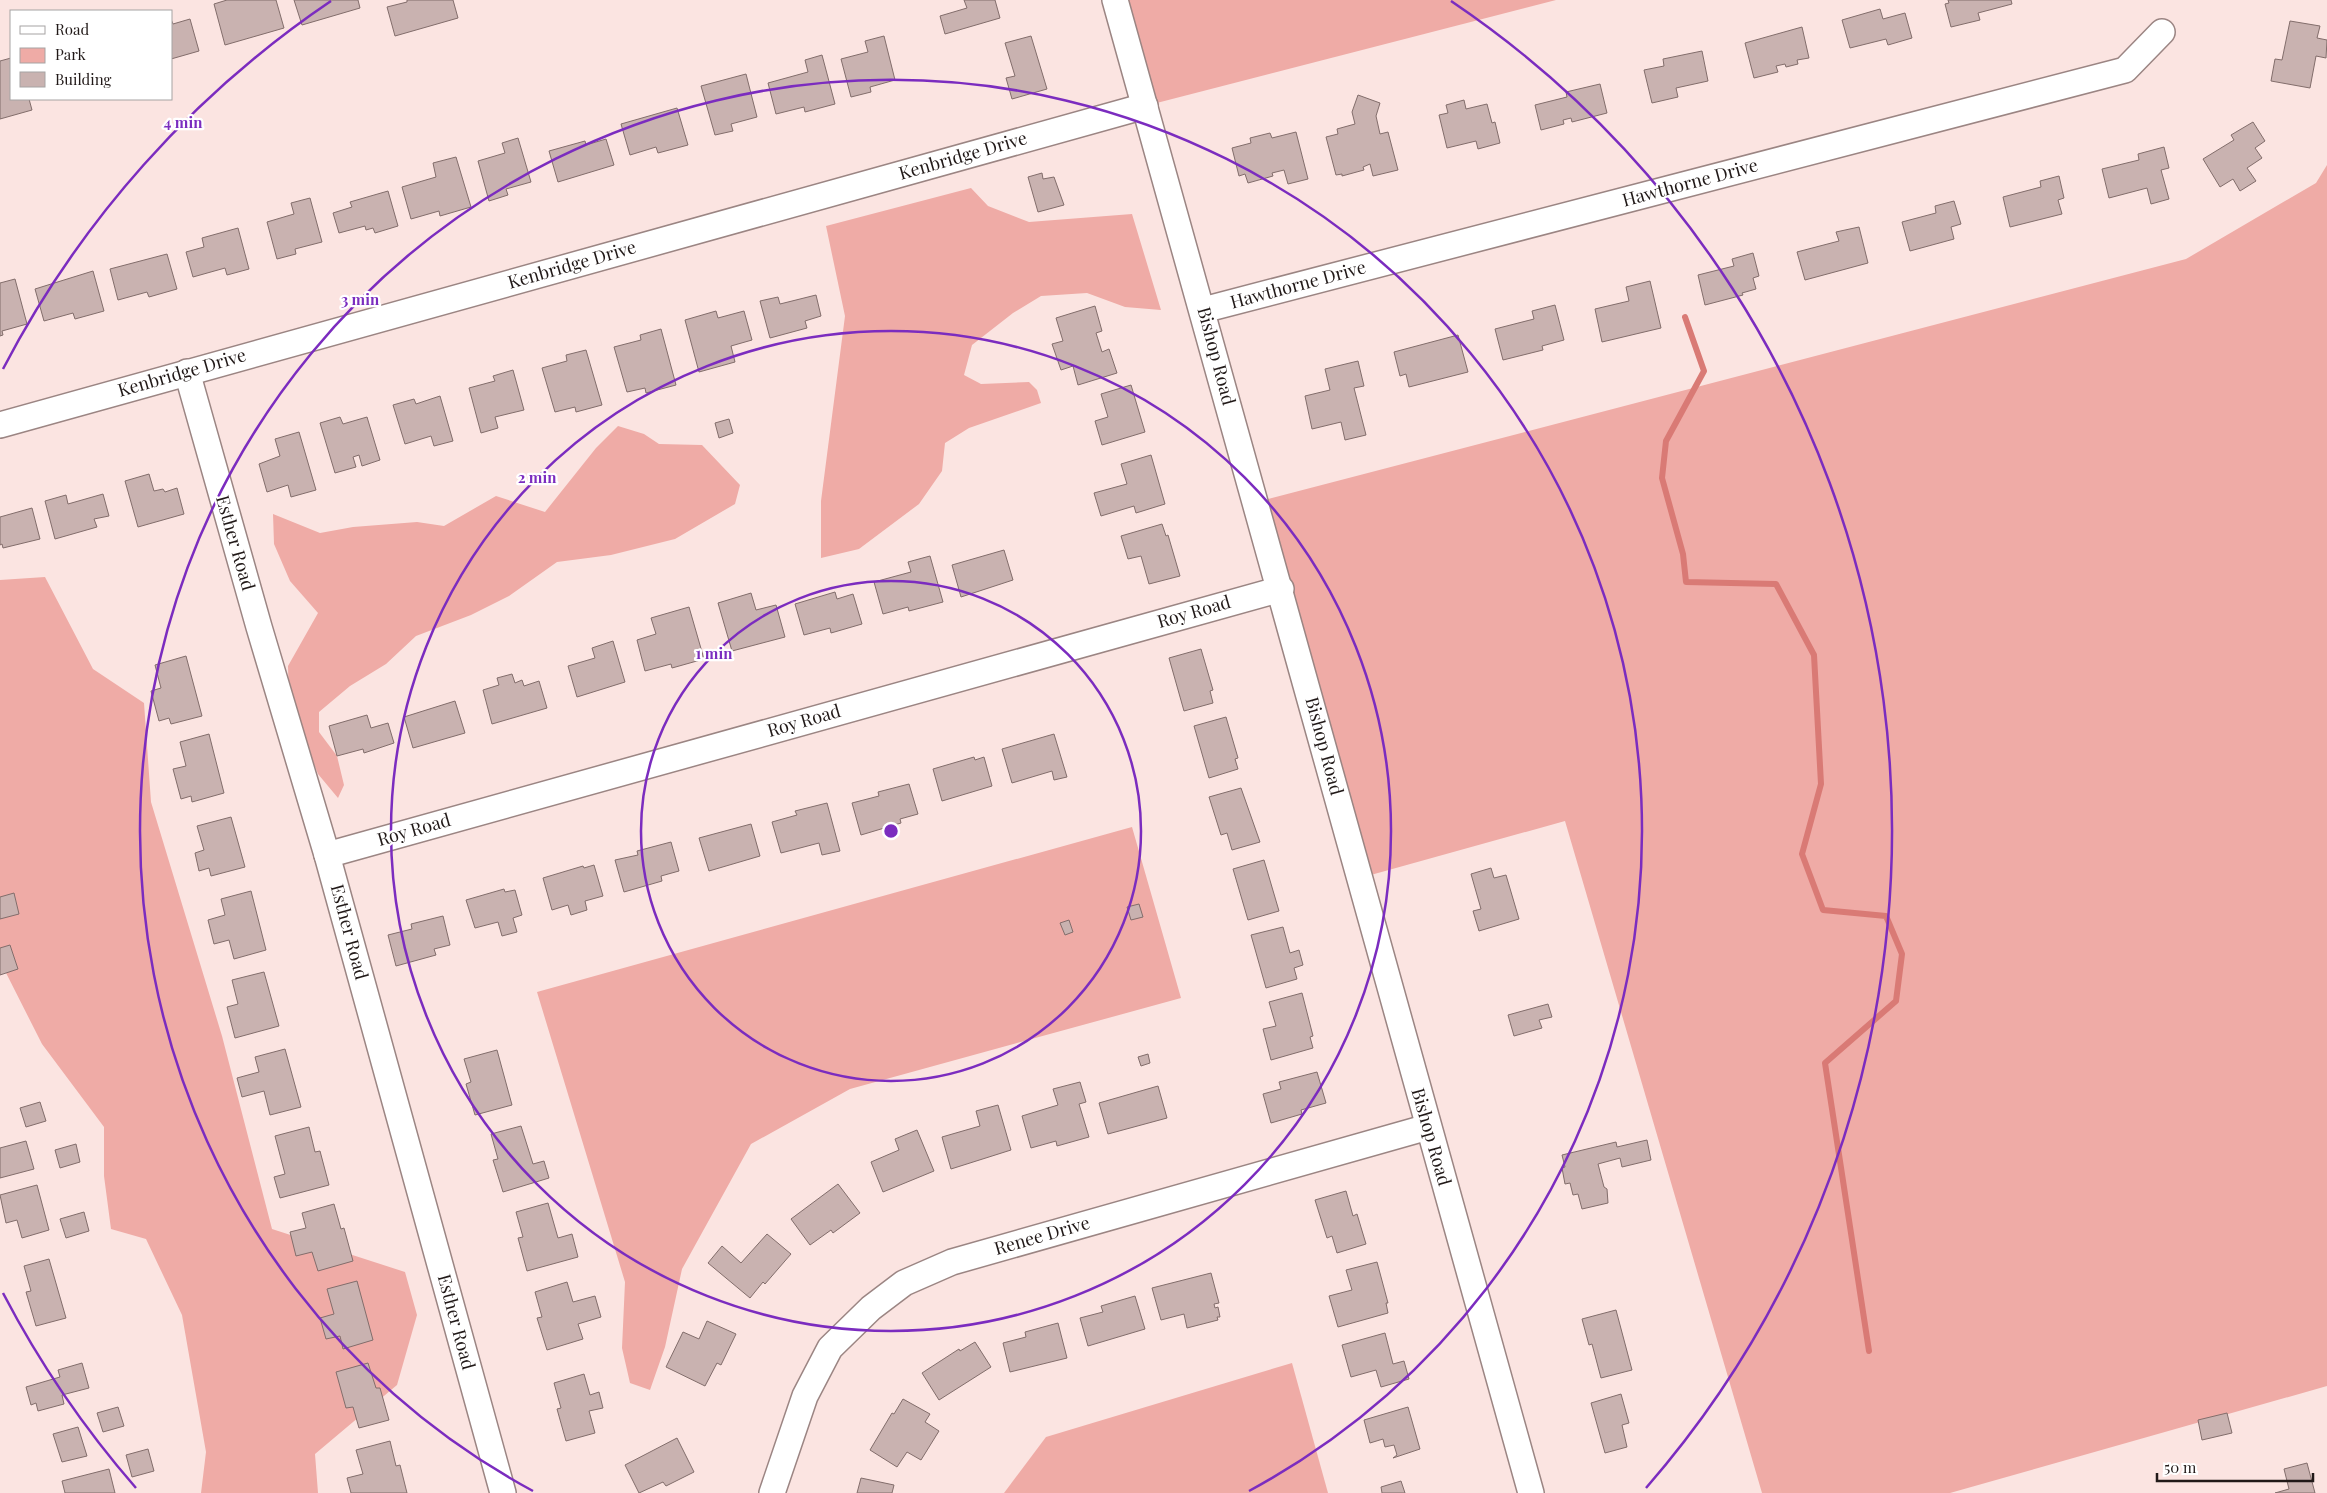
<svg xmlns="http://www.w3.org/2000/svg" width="2327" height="1493" viewBox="0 0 2327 1493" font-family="'Playfair Display',serif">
	<rect width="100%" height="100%" fill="#fbe4e1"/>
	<g fill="#efaba6">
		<path d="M1115 0H1556L1145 106Z"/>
		<path d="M2327 165V1386L1950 1493H1762L1565 821 1360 878 1257 502 2186 259 2316 183Z"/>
		<path d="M971 188 988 206 1029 222 1132 214 1161 310 1125 307 1087 293 1041 296 1013 313 972 345 964 375 981 384 1029 382 1037 390 1041 403 969 428 945 443 942 471 919 504 859 549 821 558V501L845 316 826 226Z"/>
		<path d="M618 426 644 434 659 444 702 445 740 485 735 504 675 539 611 555 557 562 509 596 471 615 416 636 386 664 350 686 319 712V732L337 756 344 785 338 798 318 774 289 702 288 666 318 613 290 581 274 544 273 514 320 533 353 527 417 522 444 526 496 496 545 512 596 448Z"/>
		<path d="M45 577 93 669 144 703 151 802 222 1036 272 1229 405 1272 417 1315 397 1385 315 1454 318 1493H201L206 1452 182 1315 146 1239 111 1229 104 1176V1127L42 1044 0 961V580Z"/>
		<path d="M1132 827 1181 998 850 1089 751 1144 682 1269 665 1347 650 1390 630 1383 622 1348 625 1282 537 992Z"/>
		<path d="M1292 1363 1328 1493H1004L1046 1437Z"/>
	</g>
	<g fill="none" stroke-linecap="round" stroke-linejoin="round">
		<path stroke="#d97a75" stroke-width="6" d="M1685 317 1704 371 1666 441 1662 478 1683 554 1686 582 1776 584 1814 655 1821 784 1802 854 1823 910 1886 916 1902 954 1896 1001 1825 1063 1869 1351"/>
	</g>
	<g fill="#c9b2b0" stroke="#826d6b">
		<path d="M227 0H276L284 28 225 45 214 4Z"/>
		<path d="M294 0H358L360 8 302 25Z"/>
		<path d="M407 0H453L458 18 395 36 387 7 407 2Z"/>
		<path d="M964 0H995L1000 18 945 34 940 16 967 8Z"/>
		<path d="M1948 0H2011L2012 4 1978 13 1980 20 1951 27 1945 4 1949 3Z"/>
		<path d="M1880 9 1883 19 1905 13 1912 38 1888 45 1886 39 1850 48 1842 20Z"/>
		<path d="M171 19 173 24 190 19 199 51 171 59Z"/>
		<path d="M2290 21 2320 26 2317 38 2327 40 2326 58 2316 56 2310 88 2271 81 2275 59 2282 60Z"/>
		<path d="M1802 27 1809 58 1797 60 1798 64 1786 67 1785 64 1776 66 1778 72 1754 78 1745 43Z"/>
		<path d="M884 36 895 80 870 87 871 92 851 97 841 59 868 52 865 41Z"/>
		<path d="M1031 36 1047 89 1012 99 1006 78 1015 76 1005 43Z"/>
		<path d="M1702 51 1708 81 1676 88 1678 97 1652 103 1644 70 1664 66 1663 59Z"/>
		<path d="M822 55 835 104 805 112 804 107 776 114 768 83 808 72 805 60Z"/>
		<path d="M11 58V99H29L32 110 0 119V61Z"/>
		<path d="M746 74 757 117 731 124 733 131 715 135 701 86Z"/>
		<path d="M1600 84 1607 113 1572 122 1571 118 1563 120 1564 124 1541 130 1535 105 1567 97 1566 92Z"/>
		<path d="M1358 95 1380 103 1376 116 1380 134 1388 132 1398 170 1373 176 1370 164 1363 167 1364 170 1342 176V174L1336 175 1326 137 1338 134 1337 129 1355 124 1352 112Z"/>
		<path d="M1464 100 1466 109 1487 104 1492 123 1495 122 1500 143 1478 149 1476 141 1447 148 1439 115 1448 113 1446 105Z"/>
		<path d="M677 108 688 145 658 153 656 147 630 155 621 124Z"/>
		<path d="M2253 122 2265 141 2255 148 2262 158 2247 168 2256 181 2240 191 2233 179 2220 187 2203 159 2234 140 2231 135Z"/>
		<path d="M1296 132 1308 179 1288 184 1284 170 1272 173 1273 176 1248 183 1245 174 1239 176 1232 148 1251 143 1250 138 1270 133 1272 138Z"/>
		<path d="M518 138 531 182 506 189 508 195 489 201 478 161 505 153 502 143Z"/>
		<path d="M606 139 614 165 558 182 549 151 585 141 586 145Z"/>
		<path d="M2164 147 2169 168 2161 170 2169 199 2151 204 2147 188 2109 198 2102 169 2139 160 2138 154Z"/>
		<path d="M456 157 471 207 440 216 439 211 411 219 402 187 436 177 433 163Z"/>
		<path d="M1042 173 1043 179 1054 177 1064 205 1038 212 1028 177Z"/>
		<path d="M2059 176 2064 198 2058 200 2062 214 2010 227 2003 197 2041 187 2040 181Z"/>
		<path d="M388 191 398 226 375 233 373 228 366 230 365 226 339 233 333 213 352 207 350 202Z"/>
		<path d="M310 198 322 242 295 249 296 254 277 259 267 222 294 214 291 203Z"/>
		<path d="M1954 201 1961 224 1951 227 1954 239 1910 251 1902 222 1936 213 1935 206Z"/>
		<path d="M1859 227 1868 263 1805 280 1797 252 1839 241 1836 232Z"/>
		<path d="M238 228 249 269 227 275 225 268 193 277 186 252 204 247 202 238Z"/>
		<path d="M1753 253 1759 276 1753 278 1756 289 1742 293 1743 295 1705 305 1698 275 1734 266 1732 259Z"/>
		<path d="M167 254 177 289 149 297 147 292 118 300 110 269Z"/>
		<path d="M93 271 104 311 75 319 73 313 44 321 35 289Z"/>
		<path d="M15 279 27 324 2 331 3 335 0 336V283Z"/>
		<path d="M1650 281 1661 328 1602 342 1595 309 1629 301 1626 287Z"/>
		<path d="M816 295 821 316 805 321 807 328 770 338 760 301 778 297 780 304Z"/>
		<path d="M1555 305 1564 340 1542 346 1543 350 1503 360 1495 329 1534 319 1532 311Z"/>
		<path d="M1095 306 1102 331 1096 333 1102 352 1109 349 1117 373 1078 385 1073 366 1061 370 1052 344 1063 341 1056 318Z"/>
		<path d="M716 311 718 318 744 311 752 340 731 346 735 362 699 372 685 320Z"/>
		<path d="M661 329 676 385 646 393 645 388 627 392 614 347 641 340 640 335Z"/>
		<path d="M1458 335 1468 372 1409 387 1406 374 1400 376 1394 352Z"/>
		<path d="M586 350 602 405 576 412 575 407 555 412 542 368 567 361 566 355Z"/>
		<path d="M1358 361 1364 386 1354 388 1366 435 1345 440 1341 422 1312 429 1305 396 1330 390 1325 369Z"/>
		<path d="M513 370 524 410 495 417 498 428 481 433 469 388 495 381 493 376Z"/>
		<path d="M1131 385 1145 432 1102 445 1095 421 1108 417 1101 394Z"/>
		<path d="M440 396 453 441 434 446 431 436 405 444 393 405 414 399 416 404Z"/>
		<path d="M340 417 343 424 367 417 380 460 362 466 359 455 353 457 356 467 335 473 320 423Z"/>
		<path d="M729 419 733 433 719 438 715 423Z"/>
		<path d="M299 432 316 490 291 497 288 485 267 492 259 464 280 456 275 439Z"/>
		<path d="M1151 455 1165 504 1136 513 1134 506 1101 516 1094 493 1127 484 1121 464Z"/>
		<path d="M149 474 154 491 163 489 165 492 177 488 184 514 138 527 125 481Z"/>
		<path d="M103 494 109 516 94 519 97 527 55 539 45 501 66 495 68 504Z"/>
		<path d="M32 508 40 539 3 548 2 544 0 545V517Z"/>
		<path d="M1162 524 1166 536 1168 535 1180 576 1149 584 1141 556 1128 559 1121 536Z"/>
		<path d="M1004 550 1013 580 961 597 952 565Z"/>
		<path d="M930 556 943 602 909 611 908 607 883 614 874 582 911 572 908 562Z"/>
		<path d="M835 592 837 599 853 594 862 624 831 633 830 628 804 635 795 604Z"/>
		<path d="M751 593 756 610 776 605 785 637 732 651 718 603Z"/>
		<path d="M689 607 704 659 672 668 671 664 645 671 637 640 656 634 651 618Z"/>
		<path d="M613 641 625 682 577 697 568 666 595 658 592 648Z"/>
		<path d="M1201 649 1213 690 1210 691 1213 703 1184 711 1169 658Z"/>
		<path d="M186 656 202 716 171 724 169 718 159 721 151 691 161 688 155 665Z"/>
		<path d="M512 674 515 683 522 680 524 686 539 681 547 708 492 724 483 690 499 685 497 678Z"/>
		<path d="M455 701 465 733 413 748 404 717Z"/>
		<path d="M367 715 371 728 388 723 394 743 364 753 363 749 337 756 329 726Z"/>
		<path d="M1226 717 1238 758 1235 759 1238 769 1209 778 1194 726Z"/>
		<path d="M209 734 224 793 192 802 191 796 181 799 173 769 186 766 180 742Z"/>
		<path d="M1054 734 1067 777 1054 780 1052 771 1012 783 1002 749Z"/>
		<path d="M974 757 975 760 984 757 992 786 942 801 933 769Z"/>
		<path d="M909 784 918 814 900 819 901 823 861 835 852 803 879 796 878 792Z"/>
		<path d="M1241 788 1260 842 1232 850 1227 833 1221 835 1209 797Z"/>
		<path d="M827 803 840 851 822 855 819 843 781 853 772 822 797 815 795 811Z"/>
		<path d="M231 817 245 867 211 876 209 868 199 871 195 853 204 850 197 826Z"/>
		<path d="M751 824 760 856 709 871 699 838Z"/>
		<path d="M671 842 679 871 661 876 662 881 624 892 615 860 638 855 637 851Z"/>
		<path d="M1264 860 1279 911 1248 920 1233 869Z"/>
		<path d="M594 865 603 896 585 901 587 910 571 915 568 905 552 910 543 878 583 866 584 868Z"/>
		<path d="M1491 868 1494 878 1506 875 1519 919 1479 931 1473 911 1481 909 1471 874Z"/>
		<path d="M504 889 505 892 515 890 522 915 513 918 517 932 502 936 498 922 475 928 466 900Z"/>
		<path d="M251 891 266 950 234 959 229 940 214 944 208 920 225 915 221 899Z"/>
		<path d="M14 893 19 914 0 919V897Z"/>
		<path d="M1139 904 1143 917 1131 920 1127 907Z"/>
		<path d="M443 916 450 945 434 949 436 955 396 966 388 935 412 929 411 924Z"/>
		<path d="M1069 920 1073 932 1065 935 1060 923Z"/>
		<path d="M1283 927 1290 953 1299 950 1303 965 1294 968 1297 979 1266 988 1251 935Z"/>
		<path d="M10 945 18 969 0 975V948Z"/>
		<path d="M264 972 279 1026 235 1038 227 1007 238 1004 232 980Z"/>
		<path d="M1302 993 1313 1036 1310 1037 1313 1048 1271 1060 1263 1029 1276 1026 1269 1002Z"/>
		<path d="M1548 1004 1552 1017 1539 1020 1542 1028 1514 1036 1508 1015Z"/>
		<path d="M285 1049 301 1107 270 1115 264 1091 242 1097 237 1078 259 1072 255 1057Z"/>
		<path d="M497 1050 512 1105 475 1115 466 1084 471 1082 464 1059Z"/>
		<path d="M1148 1054 1150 1063 1141 1066 1138 1057Z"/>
		<path d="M1317 1072 1326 1103 1301 1110 1302 1114 1271 1123 1263 1094 1281 1089 1279 1082Z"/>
		<path d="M1080 1082 1086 1102 1079 1104 1089 1137 1057 1146 1056 1141 1031 1148 1022 1116 1058 1105 1053 1089Z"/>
		<path d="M1158 1086 1167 1118 1108 1134 1099 1103Z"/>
		<path d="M40 1102 46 1121 26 1127 20 1108Z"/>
		<path d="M998 1105 1011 1150 951 1169 942 1137 980 1126 976 1111Z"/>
		<path d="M521 1126 533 1164 544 1161 549 1178 503 1192 493 1160 498 1159 491 1134Z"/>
		<path d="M309 1127 315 1152 320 1151 329 1185 280 1198 274 1177 285 1174 275 1136Z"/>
		<path d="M917 1130 934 1171 883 1192 871 1162 899 1150 895 1139Z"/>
		<path d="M1647 1140 1651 1160 1622 1167 1620 1158 1598 1164 1604 1187 1607 1189 1608 1203 1582 1209 1578 1194 1573 1195 1570 1183 1565 1184 1562 1168 1565 1167 1562 1155 1616 1142 1617 1147Z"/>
		<path d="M26 1141 34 1169 0 1178V1148Z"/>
		<path d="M76 1144 80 1162 60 1168 55 1150Z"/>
		<path d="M838 1184 860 1213 833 1233 831 1230 810 1245 791 1219Z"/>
		<path d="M37 1185 49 1230 22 1238 17 1220 6 1223 0 1195Z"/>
		<path d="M1346 1191 1353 1216 1357 1214 1366 1244 1337 1253 1332 1236 1327 1238 1315 1200Z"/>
		<path d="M548 1203 558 1238 572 1234 578 1257 527 1271 518 1238 523 1237 516 1212Z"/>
		<path d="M334 1204 341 1229 344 1228 353 1261 318 1271 312 1252 296 1256 290 1232 306 1228 302 1213Z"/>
		<path d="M84 1212 89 1231 66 1238 60 1219Z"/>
		<path d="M767 1234 791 1254 765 1284 763 1282 750 1298 708 1263 722 1246 741 1263Z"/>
		<path d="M49 1259 66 1318 36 1326 26 1292 31 1291 24 1266Z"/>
		<path d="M1377 1262 1388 1303H1386L1388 1313 1338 1327 1329 1296 1352 1290 1346 1270Z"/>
		<path d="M1211 1273 1219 1303 1214 1304 1215 1308 1218 1307 1220 1317H1217L1218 1320 1187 1328 1184 1314 1161 1320 1152 1288Z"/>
		<path d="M357 1281 373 1340 343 1349 340 1336 326 1339 320 1318 334 1314 327 1289Z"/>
		<path d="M567 1282 573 1302 595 1296 601 1317 578 1324 583 1339 547 1350 537 1318 542 1317 535 1292Z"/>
		<path d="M1135 1296 1145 1329 1088 1346 1080 1318 1103 1312 1101 1306Z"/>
		<path d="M1616 1310 1632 1370 1601 1378 1592 1344 1589 1345 1582 1319Z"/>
		<path d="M707 1321 736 1334 721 1365 717 1363 705 1386 666 1367 683 1332 699 1339Z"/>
		<path d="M1058 1323 1067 1358 1010 1372 1003 1343 1026 1337 1025 1332Z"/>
		<path d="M1385 1333 1393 1364 1404 1361 1409 1379 1381 1387 1376 1370 1351 1377 1342 1345Z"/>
		<path d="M975 1342 991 1367 939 1400 922 1373 959 1349 960 1351Z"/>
		<path d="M82 1363 89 1388 62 1395 64 1404 38 1411 36 1403 31 1405 26 1387 60 1377 58 1370Z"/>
		<path d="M368 1363 376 1388H380L389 1420 359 1428 353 1407 346 1408 336 1372Z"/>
		<path d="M584 1374 590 1395 599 1392 603 1408 589 1411 595 1433 566 1441 557 1409 561 1408 554 1383Z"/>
		<path d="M1621 1394 1629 1423 1622 1425 1627 1447 1605 1453 1591 1403Z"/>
		<path d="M903 1399 930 1414 925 1422 939 1431 921 1460 907 1452 897 1467 870 1450 892 1413 894 1414Z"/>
		<path d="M118 1407 124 1426 103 1432 97 1413Z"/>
		<path d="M1408 1407 1420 1449 1393 1458 1397 1455 1394 1445 1385 1447 1383 1439 1370 1443 1364 1420Z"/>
		<path d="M2227 1413 2232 1433 2202 1440 2198 1420Z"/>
		<path d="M78 1427 87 1456 62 1462 53 1434Z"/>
		<path d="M677 1438 694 1472 666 1486 663 1482 639 1493 625 1465Z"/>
		<path d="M390 1441 396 1466 400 1465 407 1493H351L347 1478 363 1474 356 1450Z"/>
		<path d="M148 1449 154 1471 132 1477 126 1455Z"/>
		<path d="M2307 1463 2315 1493H2275L2289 1489 2284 1469Z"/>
		<path d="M109 1469 115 1493H65L62 1481Z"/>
		<path d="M861 1478 894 1485 892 1493H857Z"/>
		<path d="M1401 1481 1405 1493H1382L1381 1487Z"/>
	</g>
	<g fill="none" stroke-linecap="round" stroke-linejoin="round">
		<g stroke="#9b8583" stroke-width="28">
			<g id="minor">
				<path d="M1115 0 1531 1493"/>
				<path d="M1203 310 2125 70 2162 32"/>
				<path d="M187 372 259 627 327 855 503 1493"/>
				<path d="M0 425 1145 106"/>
				<path d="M327 855 1281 589"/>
				<path d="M772 1493 805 1396 830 1348 871 1308 904 1283 952 1262 1428 1127"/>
			</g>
		</g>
		<use href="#minor" stroke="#fff" stroke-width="25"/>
	</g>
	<g fill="none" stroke="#7b2cbf" stroke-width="2.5">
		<circle cx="891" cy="831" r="250"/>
		<circle cx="891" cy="831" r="500"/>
		<path d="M533 1491A751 751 0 1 1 1249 1491"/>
		<path d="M136 1488A1001 1001 0 0 1 3 1293M3 369A1001 1001 0 0 1 331 1M1451 1A1001 1001 0 0 1 1646 1488"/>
	</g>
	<g text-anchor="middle" stroke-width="4.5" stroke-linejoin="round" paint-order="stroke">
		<g font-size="18" fill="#211918" stroke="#fff">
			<text transform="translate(963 156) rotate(-16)" y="6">Kenbridge Drive</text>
			<text transform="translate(1690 183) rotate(-15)" y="6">Hawthorne Drive</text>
			<text transform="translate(572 265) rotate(-16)" y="6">Kenbridge Drive</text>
			<text transform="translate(1298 285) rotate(-15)" y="6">Hawthorne Drive</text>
			<text transform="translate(1216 356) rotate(75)" y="6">Bishop Road</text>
			<text transform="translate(182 373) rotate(-16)" y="6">Kenbridge Drive</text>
			<text transform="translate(235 543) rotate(74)" y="6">Esther Road</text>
			<text transform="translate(1194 612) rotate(-16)" y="6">Roy Road</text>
			<text transform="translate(804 721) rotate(-16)" y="6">Roy Road</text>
			<text transform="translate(1324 746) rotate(75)" y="6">Bishop Road</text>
			<text transform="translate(414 830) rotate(-16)" y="6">Roy Road</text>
			<text transform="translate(349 932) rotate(75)" y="6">Esther Road</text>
			<text transform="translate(1431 1137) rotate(74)" y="6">Bishop Road</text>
			<text transform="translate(1042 1236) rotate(-16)" y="6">Renee Drive</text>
			<text transform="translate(456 1322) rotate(75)" y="6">Esther Road</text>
		</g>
	</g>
	<circle cx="891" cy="831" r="8" fill="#7b2cbf" stroke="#fff" stroke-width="2.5"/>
	<g font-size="15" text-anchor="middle" font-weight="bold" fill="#7b2cbf" stroke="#fff" stroke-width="4.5" stroke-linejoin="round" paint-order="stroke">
		<text x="183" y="128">4 min</text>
		<text x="360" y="305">3 min</text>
		<text x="537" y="483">2 min</text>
		<text x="714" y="659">1 min</text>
	</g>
	<rect x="10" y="10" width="162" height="90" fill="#ffffff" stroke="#a6a3a3"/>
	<rect x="20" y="26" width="25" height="8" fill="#ffffff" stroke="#a6a3a3"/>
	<text x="55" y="35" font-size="15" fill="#211918">Road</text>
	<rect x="20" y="48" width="25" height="15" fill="#efaba6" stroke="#a6a3a3"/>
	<text x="55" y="60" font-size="15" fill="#211918">Park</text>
	<rect x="20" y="72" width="25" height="15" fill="#c9b2b0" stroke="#a6a3a3"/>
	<text x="55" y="85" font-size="15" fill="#211918">Building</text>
	<path d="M2157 1473v8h156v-8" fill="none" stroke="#211918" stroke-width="2.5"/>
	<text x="2164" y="1473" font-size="15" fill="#211918" stroke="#ffffff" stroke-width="4" paint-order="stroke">50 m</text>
</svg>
